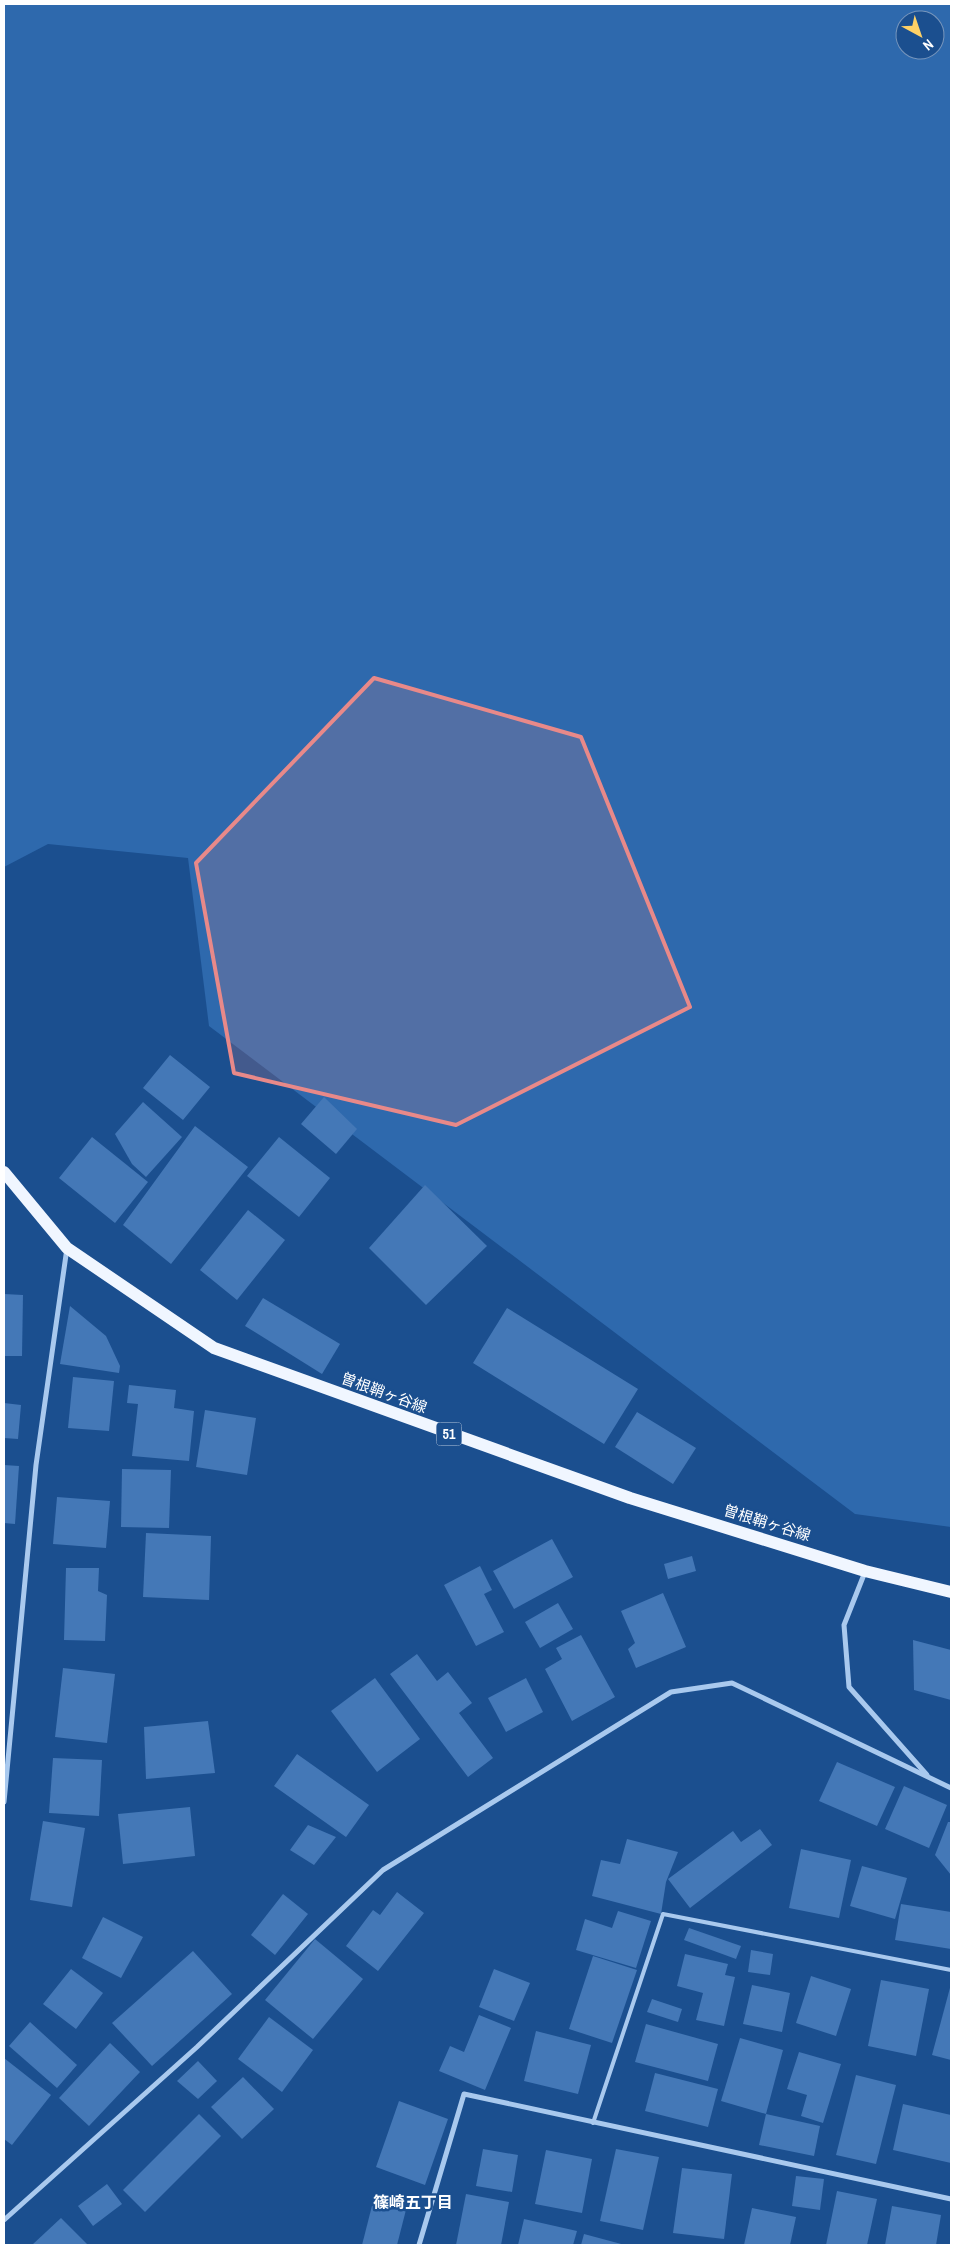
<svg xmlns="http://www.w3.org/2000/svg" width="955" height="2249" viewBox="0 0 955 2249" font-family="'Archivo Narrow','Noto Sans JP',sans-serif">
	<rect width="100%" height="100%" fill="#1b4f8f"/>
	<path fill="#2e69ad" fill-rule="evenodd" d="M4 4H951V1527L855 1514 209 1026 188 858 48 844 4 867ZM905 20H935V50H905Z"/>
	<g fill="#4478b7">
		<path d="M170 1055 210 1087 183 1120 143 1088Z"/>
		<path d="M324 1097 357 1129 336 1154 301 1124Z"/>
		<path d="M143 1102 182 1137 146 1177 132 1164 115 1134Z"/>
		<path d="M195 1126 248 1167 171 1264 123 1225Z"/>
		<path d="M92 1137 148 1182 115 1223 59 1178Z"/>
		<path d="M279 1137 330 1178 299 1217 247 1176Z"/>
		<path d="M425 1185 487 1246 426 1305 369 1248Z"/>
		<path d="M248 1210 285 1240 237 1300 200 1270Z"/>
		<path d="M4 1294 23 1295 22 1356H4Z"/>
		<path d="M263 1298 340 1344 322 1374 245 1326Z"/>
		<path d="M70 1306 106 1336 120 1366 119 1373 60 1364Z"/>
		<path d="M507 1308 638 1389 604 1444 473 1363Z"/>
		<path d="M73 1377 114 1381 109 1431 68 1428Z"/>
		<path d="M129 1385 176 1390 174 1408 194 1411 189 1461 132 1456 138 1404 127 1403Z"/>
		<path d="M4 1403 21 1405 18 1439 4 1438Z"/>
		<path d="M205 1410 256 1418 247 1475 196 1467Z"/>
		<path d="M637 1412 696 1448 673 1484 615 1447Z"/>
		<path d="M4 1465 19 1466 15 1524 4 1523Z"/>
		<path d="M122 1469 171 1470 169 1528 121 1527Z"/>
		<path d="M57 1497 110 1501 106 1548 53 1544Z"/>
		<path d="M146 1533 211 1536 209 1600 143 1597Z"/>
		<path d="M552 1539 573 1577 514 1609 493 1571Z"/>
		<path d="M692 1556 696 1571 668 1579 664 1564Z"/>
		<path d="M480 1566 492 1590 484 1594 504 1632 476 1646 444 1585Z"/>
		<path d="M66 1568H99L98 1591 107 1595 105 1641 64 1640Z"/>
		<path d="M663 1593 686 1647 636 1668 628 1649 635 1643 621 1611Z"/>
		<path d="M558 1603 573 1629 540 1648 525 1622Z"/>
		<path d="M581 1635 615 1697 572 1721 545 1669 562 1659 556 1648Z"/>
		<path d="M913 1640 951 1650V1700L914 1690Z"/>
		<path d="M417 1654 437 1681 448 1672 472 1703 459 1713 493 1758 468 1777 390 1674Z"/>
		<path d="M63 1668 115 1674 107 1743 55 1737Z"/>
		<path d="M375 1678 420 1739 377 1772 331 1711Z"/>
		<path d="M526 1678 543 1712 506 1732 488 1698Z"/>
		<path d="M208 1721 215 1773 146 1779 144 1727Z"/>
		<path d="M297 1754 369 1805 346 1837 274 1786Z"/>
		<path d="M53 1758 102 1760 99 1816 49 1813Z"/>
		<path d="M837 1762 895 1787 877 1826 819 1801Z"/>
		<path d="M904 1786 947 1805 929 1848 885 1829Z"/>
		<path d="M190 1807 195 1856 123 1864 118 1814Z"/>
		<path d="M43 1821 85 1828 72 1907 30 1900Z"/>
		<path d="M948 1822H951V1875L935 1855Z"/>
		<path d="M308 1825 336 1837 314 1865 290 1850Z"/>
		<path d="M760 1829 772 1845 690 1908 668 1879 733 1831 741 1842Z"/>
		<path d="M627 1839 678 1852 666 1882 661 1914 592 1896 601 1860 620 1864Z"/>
		<path d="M801 1849 851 1860 839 1918 789 1908Z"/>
		<path d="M862 1866 907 1878 895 1919 850 1906Z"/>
		<path d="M397 1892 424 1913 378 1971 346 1946 373 1910 380 1915Z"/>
		<path d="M283 1894 308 1914 275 1955 251 1935Z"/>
		<path d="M901 1904 951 1912V1949L895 1940Z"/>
		<path d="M618 1911 651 1921 636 1968 576 1950 585 1919 612 1928Z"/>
		<path d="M103 1917 143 1937 121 1978 82 1958Z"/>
		<path d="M689 1928 741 1946 736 1959 684 1940Z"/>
		<path d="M315 1939 363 1979 313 2039 265 2000Z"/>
		<path d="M751 1950 773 1954 770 1975 748 1972Z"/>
		<path d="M193 1951 232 1994 152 2066 112 2023Z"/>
		<path d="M685 1954 728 1964 725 1975 735 1977 724 2026 696 2020 703 1993 677 1986Z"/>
		<path d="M593 1956 637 1970 612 2043 569 2029Z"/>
		<path d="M71 1969 103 1993 76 2029 43 2004Z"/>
		<path d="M494 1969 530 1983 514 2021 479 2007Z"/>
		<path d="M811 1976 851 1989 836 2036 796 2023Z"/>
		<path d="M881 1980 929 1989 916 2056 868 2046Z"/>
		<path d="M951 1984V2060L932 2055Z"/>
		<path d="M752 1985 790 1993 782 2032 743 2024Z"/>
		<path d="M652 1999 682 2009 678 2022 647 2012Z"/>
		<path d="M479 2015 511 2028 485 2090 439 2071 450 2046 464 2052Z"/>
		<path d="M269 2017 313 2050 282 2092 238 2059Z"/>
		<path d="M30 2022 77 2065 57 2088 9 2046Z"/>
		<path d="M646 2024 718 2044 708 2081 635 2062Z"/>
		<path d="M536 2031 591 2045 578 2094 524 2081Z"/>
		<path d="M740 2038 783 2050 766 2114 721 2101Z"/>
		<path d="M110 2043 140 2072 89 2126 59 2098Z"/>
		<path d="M799 2052 841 2064 823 2123 801 2116 807 2095 787 2089Z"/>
		<path d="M4 2058 51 2095 12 2145 4 2139Z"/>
		<path d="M198 2061 217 2081 198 2099 177 2081Z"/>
		<path d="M655 2073 718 2089 708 2127 645 2111Z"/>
		<path d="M856 2075 896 2085 876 2164 836 2155Z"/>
		<path d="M243 2077 274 2109 242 2139 211 2107Z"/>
		<path d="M399 2101 448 2119 425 2185 376 2167Z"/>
		<path d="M903 2104 951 2115V2163L893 2150Z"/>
		<path d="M199 2114 221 2136 145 2212 123 2190Z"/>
		<path d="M766 2114 820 2126 814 2156 759 2145Z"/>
		<path d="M483 2149 518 2155 512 2192 476 2186Z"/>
		<path d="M616 2149 659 2157 643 2230 600 2221Z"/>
		<path d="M546 2150 592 2159 582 2213 535 2204Z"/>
		<path d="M682 2168 732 2174 724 2239 673 2233Z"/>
		<path d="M796 2176 824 2179 820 2210 792 2206Z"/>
		<path d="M107 2184 122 2204 93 2226 78 2206Z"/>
		<path d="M837 2191 877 2199 867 2245H826Z"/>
		<path d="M375 2194 408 2202 397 2245H362Z"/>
		<path d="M466 2194 509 2202 501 2245H456Z"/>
		<path d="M892 2206 941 2215 936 2245H885Z"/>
		<path d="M752 2208 796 2217 790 2245H744Z"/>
		<path d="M61 2218 88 2245H32Z"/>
		<path d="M524 2219 577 2231 573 2245H518Z"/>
		<path d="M584 2234 625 2245H581Z"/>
	</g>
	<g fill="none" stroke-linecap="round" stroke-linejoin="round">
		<path stroke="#a9c9ee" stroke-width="4" d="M593 2123 663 1914 951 1970"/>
		<g stroke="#a9c9ee" stroke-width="5">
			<path d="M865 1572 844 1625 849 1687 927 1775"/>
			<path d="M4 1802 36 1465 67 1248"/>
			<path d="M4 2220 197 2047 383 1870 671 1692 732 1683 951 1788"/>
			<path d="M419 2245 464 2094 951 2199"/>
		</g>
		<path stroke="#f0f6ff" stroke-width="12" d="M4 1172 67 1248 214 1348 630 1498 865 1571 951 1592"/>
	</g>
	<path fill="#e88989" fill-opacity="0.2" stroke="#e88989" stroke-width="4" stroke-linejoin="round" d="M374 678 581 737 690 1007 456 1125 234 1073 196 863Z"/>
	<g text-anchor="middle" stroke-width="5" stroke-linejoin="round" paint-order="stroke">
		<rect fill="#1b4f8f" stroke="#bbcadd" stroke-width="1" x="436.5" y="1422.5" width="25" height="23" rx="4"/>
		<g font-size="14" font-weight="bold" fill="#fff">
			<text x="449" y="1439">51</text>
		</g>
		<g font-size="15" fill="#fff" stroke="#1b4f8f">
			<text transform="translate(384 1393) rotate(20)" y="5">曽根鞘ヶ谷線</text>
			<text transform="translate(767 1523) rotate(17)" y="5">曽根鞘ヶ谷線</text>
		</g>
		<g font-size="16" font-weight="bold" fill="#fff" stroke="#1b4f8f">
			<text x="413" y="2208">篠崎五丁目</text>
		</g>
	</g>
	<rect width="955" height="2249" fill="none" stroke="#ffffff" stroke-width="10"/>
	<g transform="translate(920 35) rotate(140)"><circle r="24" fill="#1b4f8f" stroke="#7695bc"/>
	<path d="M0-4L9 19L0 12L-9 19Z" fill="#ffd166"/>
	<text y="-8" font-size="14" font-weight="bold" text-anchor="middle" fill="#ffffff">N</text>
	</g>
</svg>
